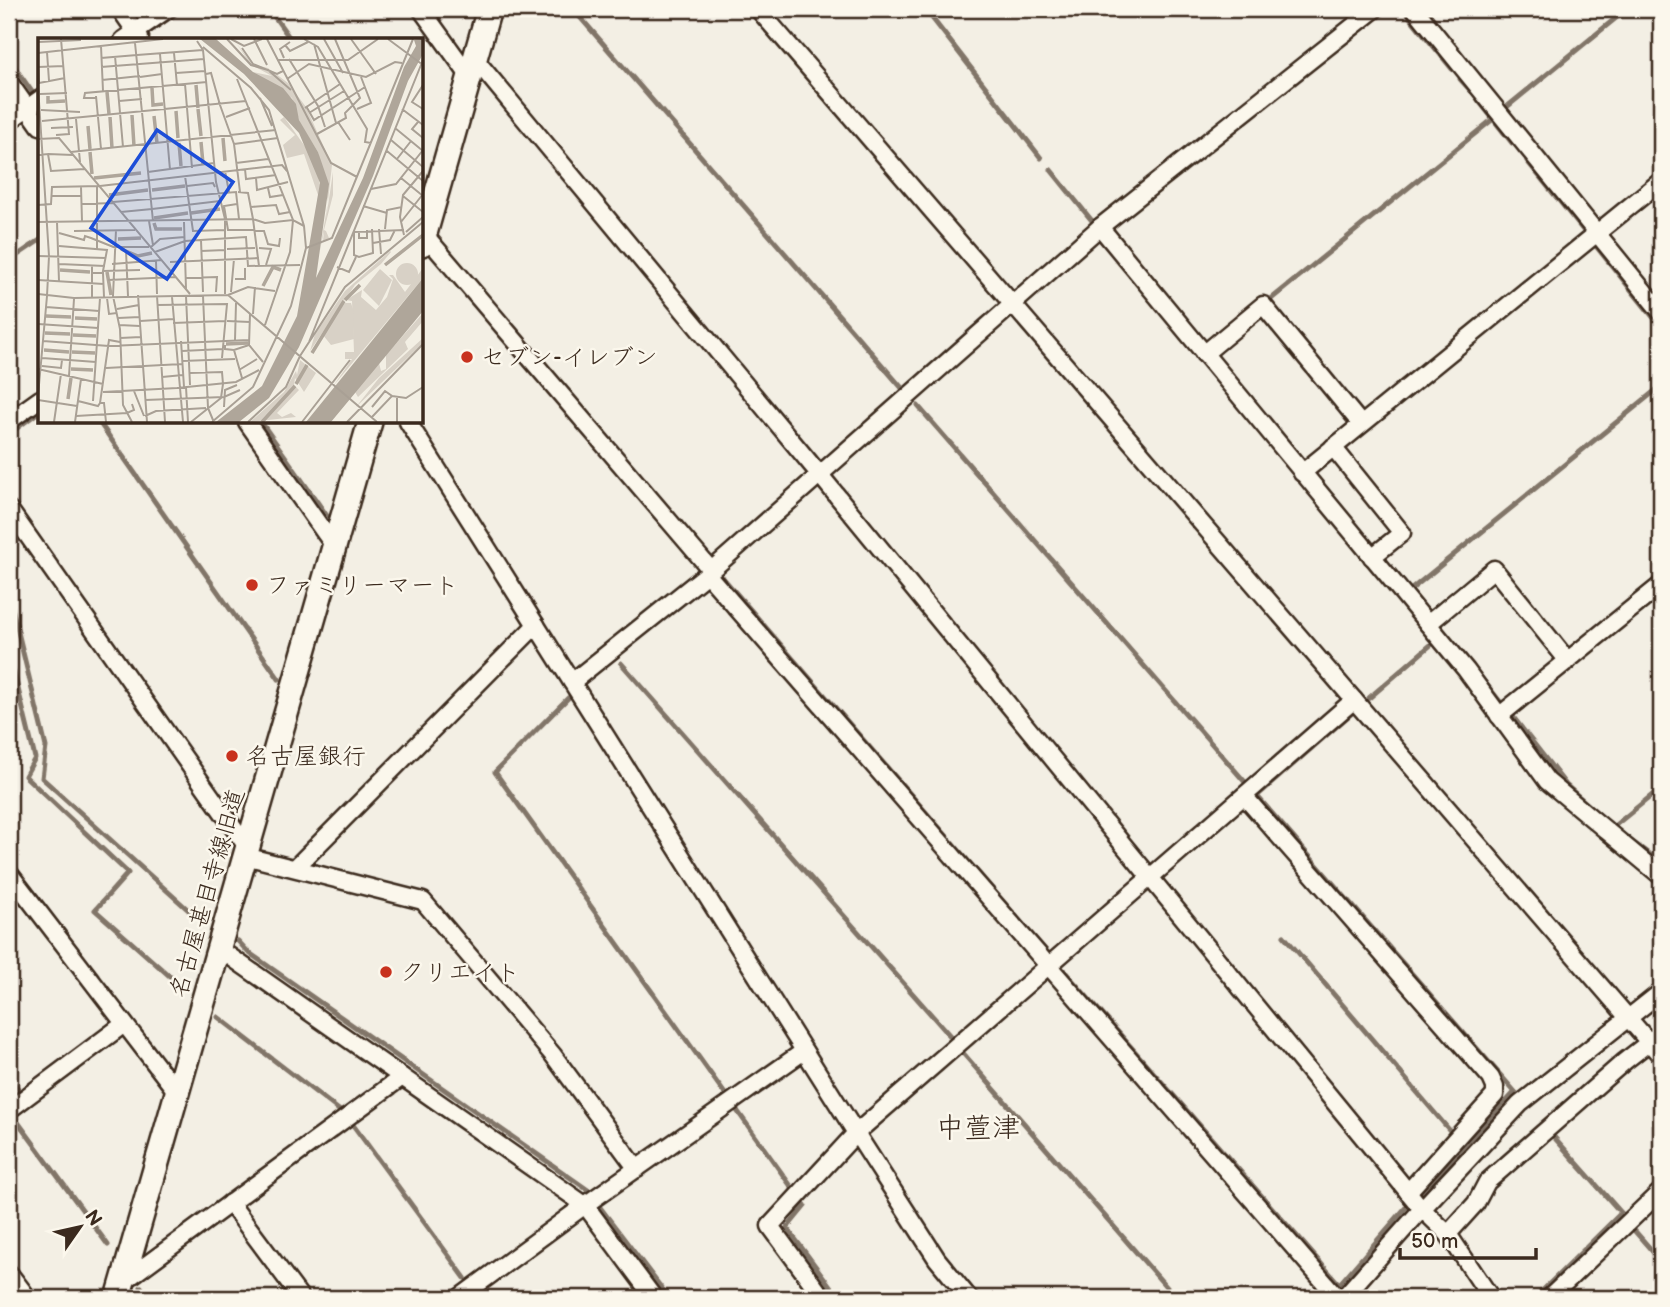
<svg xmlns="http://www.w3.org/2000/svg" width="1670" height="1307" viewBox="0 0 1670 1307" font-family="'Balsamiq Sans','Klee One',sans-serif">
	<rect width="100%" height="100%" fill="#f3efe4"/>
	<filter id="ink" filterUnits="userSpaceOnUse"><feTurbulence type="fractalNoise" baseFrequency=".0143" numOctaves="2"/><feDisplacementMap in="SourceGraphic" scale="14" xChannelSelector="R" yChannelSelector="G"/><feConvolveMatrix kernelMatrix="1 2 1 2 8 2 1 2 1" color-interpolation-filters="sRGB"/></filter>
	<g filter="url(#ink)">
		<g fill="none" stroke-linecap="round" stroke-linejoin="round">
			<g stroke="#817468" stroke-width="5">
				<path d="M269 9 291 40"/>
				<path d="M573 9 902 388"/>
				<path d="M925 9 1041 158"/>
				<path d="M1403 9 1452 69"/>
				<path d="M149 32 183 9"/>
				<path d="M9 59 32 92"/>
				<path d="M1460 79 1471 91"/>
				<path d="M1478 100 1512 143"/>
				<path d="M1508 106 1627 9"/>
				<path d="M1527 161 1586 234"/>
				<path d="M1051 170 1093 222"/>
				<path d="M1595 245 1661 327"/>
				<path d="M9 261 40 240"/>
				<path d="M1270 300 1493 119"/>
				<path d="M918 406 1245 782"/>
				<path d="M99 422 279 679"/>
				<path d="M261 422 327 516"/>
				<path d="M9 434 40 411"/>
				<path d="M723 578 1048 953"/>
				<path d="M1408 592 1661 386"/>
				<path d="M9 595 46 747 42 778 194 915 205 919"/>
				<path d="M9 652 35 758 25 776 128 873 95 910 183 988"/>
				<path d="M621 663 951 1037"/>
				<path d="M1476 671 1502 704"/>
				<path d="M568 698 495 772 725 1094"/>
				<path d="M1369 698 1433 643"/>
				<path d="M1353 712 1257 796 1515 1092 1421 1194"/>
				<path d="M1512 712 1510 713 1566 785 1601 816"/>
				<path d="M1613 827 1661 788"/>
				<path d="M1622 834 1661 863"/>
				<path d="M1284 936 1451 1132"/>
				<path d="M238 941 248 952 588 1190"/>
				<path d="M1060 966 1339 1284"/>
				<path d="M218 1017 340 1111"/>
				<path d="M962 1052 1176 1298"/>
				<path d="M9 1076 19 1090"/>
				<path d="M736 1109 793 1189"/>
				<path d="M15 1118 108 1245"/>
				<path d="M353 1125 465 1278"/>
				<path d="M1553 1136 1623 1215"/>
				<path d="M803 1204 805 1206 787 1228 839 1298"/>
				<path d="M599 1206 669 1298"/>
				<path d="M1633 1229 1661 1261"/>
				<path d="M141 1287 149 1298"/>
				<path d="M1337 1287 1408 1205"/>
				<path d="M481 1298H482"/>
				<path d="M1535 1298 1621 1213"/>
			</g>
			<g stroke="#3b2a1e" stroke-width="21">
				<g id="street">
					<path d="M120 9 140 38"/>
					<path d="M421 9 470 77"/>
					<path d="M758 9 1661 1056"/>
					<path d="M1415 9 1661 312"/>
					<path d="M123 40 168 9"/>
					<path d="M475 59 820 475 1422 1209 1448 1234 1491 1298"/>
					<path d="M9 82 40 126"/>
					<path d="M9 121 40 99"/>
					<path d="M1100 227 1466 670 1547 781 1661 876"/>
					<path d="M424 234 711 570"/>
					<path d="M1204 354 1263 305 1361 424"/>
					<path d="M9 421 40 399"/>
					<path d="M247 422 334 546"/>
					<path d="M408 422 856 1133 937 1259 969 1298"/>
					<path d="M1333 447 1402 533 1372 557"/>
					<path d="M1302 473 1661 181"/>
					<path d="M9 509 247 847"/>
					<path d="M707 574 1338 1298"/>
					<path d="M1428 624 1494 569 1568 661"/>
					<path d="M572 682 707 574 1100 227 1375 9"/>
					<path d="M1499 716 1661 585"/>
					<path d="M1244 796 1491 1078 1495 1087V1095L1408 1192"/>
					<path d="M245 856 423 901 553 1055 637 1169"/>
					<path d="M295 868 536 625"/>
					<path d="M9 873 176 1091"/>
					<path d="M218 948 585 1205 654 1298"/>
					<path d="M9 1110 124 1024"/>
					<path d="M230 1203 301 1298"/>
					<path d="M1448 1234 1476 1203 1487 1182 1625 1061 1661 1033"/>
					<path d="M9 1273 28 1298"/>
					<path d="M123 1282 402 1077"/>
					<path d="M459 1298 585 1205 804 1051"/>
					<path d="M823 1298 770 1226 856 1133 1354 700"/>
					<path d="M1343 1298 1422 1209 1520 1104 1661 992"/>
					<path d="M1549 1298 1661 1191"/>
				</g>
			</g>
			<g stroke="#3b2a1e" stroke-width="28">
				<g id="secondary">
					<path d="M422 244 489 9"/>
					<path d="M118 1298 370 422"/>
				</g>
			</g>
			<use href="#street" stroke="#fbf7ec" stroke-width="16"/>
			<use href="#secondary" stroke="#fbf7ec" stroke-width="23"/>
		</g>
	</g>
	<g fill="#c8321e" stroke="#fbf7ec" stroke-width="2.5">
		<circle cx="467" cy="357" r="7"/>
		<circle cx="252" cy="585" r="7"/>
		<circle cx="232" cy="756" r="7"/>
		<circle cx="386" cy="972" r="7"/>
	</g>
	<g text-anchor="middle" stroke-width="5" stroke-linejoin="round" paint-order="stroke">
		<g font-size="24" fill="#3b2a1e" stroke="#fbf7ec" text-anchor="start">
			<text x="481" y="365">セブン-イレブン</text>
			<text x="266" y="593">ファミリーマート</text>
			<text x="246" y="764">名古屋銀行</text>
			<text x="400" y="980">クリエイト</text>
		</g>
		<g font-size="24" fill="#3b2a1e" stroke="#fbf7ec">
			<text transform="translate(207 893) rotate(-74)" y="8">名古屋甚目寺線旧道</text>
		</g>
		<g font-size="28" fill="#3b2a1e" stroke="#fbf7ec">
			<text x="978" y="1137">中萱津</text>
		</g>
	</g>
	<g transform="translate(38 38)">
		<rect width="385" height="385" fill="#f3efe4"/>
		<path d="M199 6 214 26 230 30 250 45 268 69 294 127 288 181 295 134V157L286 192 288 193 291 200 285 203 286 193 281 217 290 164 280 114 262 85 254 60 215 34 234 38 212 26ZM246 79 276 121 283 151 278 183 280 157 266 116 249 120 245 107 257 97 242 82ZM352 213 353 214 343 226 317 247 272 313 277 296 307 253ZM385 230V240L296 347 314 321H307V314H316L314 263 308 262 324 252 323 259 338 272 349 259 355 241 351 237H355L367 254 358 266ZM385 275V283L367 304 370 311 320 359 317 354 341 325 343 333 348 331V317ZM385 300V305L318 369 341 340ZM262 322 278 335 266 354 257 340 256 347 261 352 239 375 244 379 253 375 258 379 212 384 246 354 258 333 259 337Z" fill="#d8d1c6"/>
		<path d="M358 236a11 11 0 1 1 22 0a11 11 0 1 1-22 0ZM342 231 354 242 341 268 325 252ZM307 265H313L315 271 316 301 293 307 285 297Z" fill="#d8d1c6"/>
		<path d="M162 1H178L215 34 245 50 258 66 261 82 280 114 291 146 278 240 325 140 366 29 378 8 376 2 385 1V16L370 43 335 138 261 309 231 360 201 384H178L224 348 259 278 282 145 261 95 206 36ZM385 240V273L376 284 293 384H268Z" fill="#afa69a"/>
		<path fill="none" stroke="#afa69a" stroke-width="3.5" d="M158 47 160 70M114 50 115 67 125 66M69 54 71 76M10 58V64L27 63M160 71 163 98M138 73 140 100M94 77 96 108M116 78 119 105M72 79 74 110M50 88 52 111M185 100 187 123M163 104 165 126M141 105 143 128M52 114 54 136M56 140 103 135M114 152 147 148M71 157 110 152M153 175 182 171M116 180 150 175M116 185 118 191H144M80 201 103 200M83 211 100 218 114 215M347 227 385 197M22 232 52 234M69 234 73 257M225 248 235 229 243 232M307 262 322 247M8 278 33 279M37 280 59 281M7 295 32 296M35 297 58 298M188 306 210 305M6 312 31 314M34 314 57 315M274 315 306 263M33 331 55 332M258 346 269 327M30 361 33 340M224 384 257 348"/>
		<path fill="none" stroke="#a9a095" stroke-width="2" d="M189 1 213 27 230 32 253 52M193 1 206 8 224 1M216 1 229 27M229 1 293 125 319 139M266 1 280 9 329 91 327 104 333 105M286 1 305 35M313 1 338 36M350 1 385 27M159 3 165 12 178 144 187 181V256M0 4 43 2M97 5 115 183M276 6 298 85M247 7 252 13 270 4M63 8 65 53M165 9 213 50 231 72 266 188 268 210M204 10 215 26 239 36 245 33M9 14 11 43M0 15 125 1M136 15 139 47M122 16 132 132M99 17 165 12M77 18 85 109M63 20 99 17M246 20 242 11 252 4M251 21 280 68 287 89M240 22H310L340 1M0 25 1 46M0 29 26 28M63 29 166 21M138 35 167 33M168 36 173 35 182 67M102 39 124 36M199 41 255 182 252 214 227 287M249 41 271 26 328 39 357 24 364 25M64 42 102 38M1 45 27 40M147 46 154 130M385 47 374 64 385 71M0 48 11 218 9 258M2 56 29 55M58 58 63 111M59 60H46L47 55 169 44M222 60 234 88M81 63 104 61M182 67 196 106 202 154M268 68 276 82 327 49M267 70 302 46M319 71 333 65 323 39M364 71 385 87M3 72 42 74M271 75 306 53M188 79 212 70M38 81 42 124M4 83 208 63M300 84 312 102M380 84 374 91 385 100M13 90 35 89M357 90 385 113M279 96 308 80 307 75 322 60 297 1M18 97 31 96 23 1M0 101 21 100 152 256M353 102 385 129M196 106 240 100M349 113 385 143M33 114 238 92M10 116 35 117M0 117 10 116 13 133 47 131M359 121 373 103M198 125 230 121M207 131 208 141 238 137M187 133 191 154M110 134 176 125M147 138 155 193 187 192M218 140 219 152 250 144M363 140 385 158M149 148 175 145 177 149M43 149 44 183M230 150 232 159 245 157M333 151 358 146 385 112M200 154 210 155 215 181M14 158H43M365 158 385 174M75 164 198 154 201 181M43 166 76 165M199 166 186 168 190 192H217M0 167 13 166 14 149 62 148 244 127 249 133M325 168 349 175M213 169 238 167 241 176 252 174M114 171 182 163M83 174 114 171M215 181 221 228M111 183 115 207M0 184 215 181 227 185 255 182 266 188M19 184 21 243M146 184 148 251M363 184 385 156M341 191 343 216M347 191 349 172 364 169M78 192 75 258 82 291 85 367 94 384M36 193 97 192M217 193H226L230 206 241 208 242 200M321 193V200H329V192M316 194V217L321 219 335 215 334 191M316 194 366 192M368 194 385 179M21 195 46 202 47 198 53 200 78 210M366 197 362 179 365 157 385 133M163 202 165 254M335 205 352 202 357 192M21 208 69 212 65 233 102 232M78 209H111M113 209 122 201 147 199M221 210 233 211 228 227M59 211V148M189 211 217 210M88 213 90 258M163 213 187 212M117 214 147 203 208 199 210 228 262 227M0 218 68 220M118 223 119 256M132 224 221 220M21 226 67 228M74 226 124 222M299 229 311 234 318 219M53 235H65L66 259M148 240 179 239 178 254M197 241H207V230M0 242 66 246M70 242 138 239M193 254 196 221M0 256 36 260 190 257 339 384M100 257 109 384M190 257 210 249 237 253M119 258 127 384M148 258 152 347M165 258 170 370 175 382M54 259V227M134 259 145 384M69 260 71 276 79 275M119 267 189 266 184 320M8 269 61 273M79 271 101 267M212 276 211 307 225 324M215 276 217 249M80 280 102 279M102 283 135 281M189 283 212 284M135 285 187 283M0 286 60 290M81 287 102 288M82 300 103 299M197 302 198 265M5 303 71 308 211 302M143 303 146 349M271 304 385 22M187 307V311L196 312 211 307M196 312 204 340M144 313 185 311M4 320 58 324M144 323 197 321M4 328 23 330 24 322M68 330 144 326M0 331 65 346M201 332 219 321M152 335 184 334 185 346 183 360 153 384M31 338 36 261M124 339 145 337M148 349 150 384M139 350 198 344 221 332M96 353 106 378M65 354 139 350M0 358 9 258M354 358 368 360 385 349M359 360V384M0 362 39 368M107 362 186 359 202 352M40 363 60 368 62 365M55 363 62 260M186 369 187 352 199 347M38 378 89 375 96 372 94 366M107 378 118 373 168 370M333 380 354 358 347 353 334 369M16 384 23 336M37 384 43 341M68 384 66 365H62L71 302 82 304M174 384 215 349 253 268 268 210 294 200 375 1M210 384 248 349 262 318 307 249 385 184M264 384 312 322M309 384 385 306"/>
		<path fill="#1d4ed8" fill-opacity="0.15" stroke="#1d4ed8" stroke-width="3.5" d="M119 92 195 144 129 241 53 190Z"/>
		<rect width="385" height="385" fill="none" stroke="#3b2a1e" stroke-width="3.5"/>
	</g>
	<rect width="1670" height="1307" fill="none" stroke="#fbf7ec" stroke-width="35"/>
	<rect x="18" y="18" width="1635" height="1272" fill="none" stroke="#3b2a1e" stroke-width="2.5" filter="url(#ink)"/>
	<g transform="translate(80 1227) rotate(56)" stroke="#fbf7ec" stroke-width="5" paint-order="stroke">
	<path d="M0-5L12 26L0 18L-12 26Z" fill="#3b2a1e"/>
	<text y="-10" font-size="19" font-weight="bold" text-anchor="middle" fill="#3b2a1e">N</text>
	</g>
	<path d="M1400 1248v10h136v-10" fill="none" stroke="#3b2a1e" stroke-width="3.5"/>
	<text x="1411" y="1248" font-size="21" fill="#3b2a1e" stroke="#fbf7ec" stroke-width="5" paint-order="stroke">50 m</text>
</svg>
